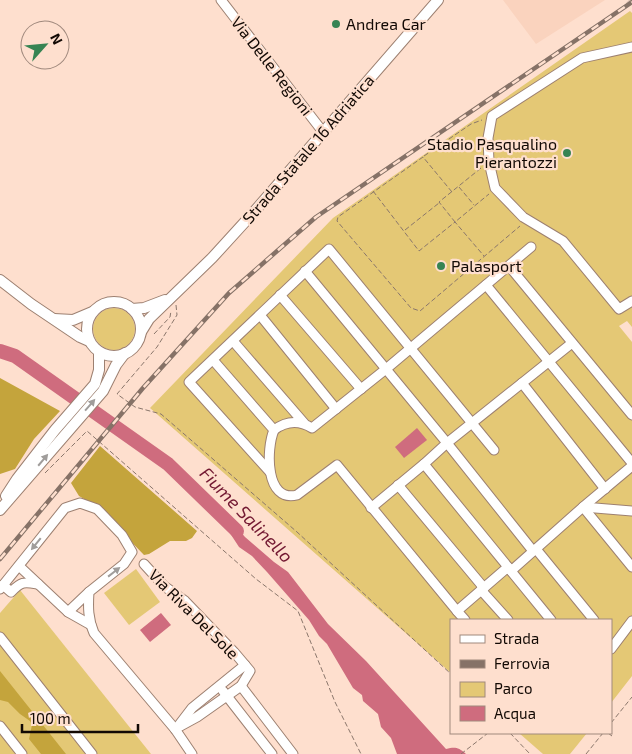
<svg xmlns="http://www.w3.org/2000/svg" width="632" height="754" viewBox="0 0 632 754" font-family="'Exo 2',sans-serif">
	<rect width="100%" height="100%" fill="#fedfce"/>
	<path fill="#fad3be" d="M503 0H605L536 44Z"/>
	<g fill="#e4c875">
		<path d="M630 11 632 13V327L627 321 619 326 632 342V676L611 703V620H451V673L150 408 333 218Z"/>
		<circle cx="114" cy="329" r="21"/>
		<path d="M136 569 160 602 129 625 104 593Z"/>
		<path d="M20 590 151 754H0V613Z"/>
		<path d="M519 733H587L570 754H543Z"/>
	</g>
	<g fill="#c4a43c">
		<path d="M0 378 60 411 34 439 15 469 0 474Z"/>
		<path d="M100 446 197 531 192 538 186 541H170L149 554 144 555 98 507 79 496 71 483Z"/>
		<path d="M0 671 66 754H41L29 739 32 725 30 721 20 714 8 702 0 700Z"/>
	</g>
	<g fill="#cf6c7e">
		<path d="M417 428 427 440 404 458 395 447Z"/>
		<path d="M226 515 245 537 274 562 288 572 328 624 366 661 446 749C455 747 458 747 466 754H397L391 738 381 727 378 714 363 701 362 695 353 688 327 644 319 636 309 620 267 572 252 556 239 547 222 521Z"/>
		<path d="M161 613 171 625 150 642 140 630Z"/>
	</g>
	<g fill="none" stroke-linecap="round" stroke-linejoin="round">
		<path stroke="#cf6c7e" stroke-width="14" d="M0 351 15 356 168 464 237 531"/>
		<path stroke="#dbbfb0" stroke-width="9" stroke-dasharray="9 4.5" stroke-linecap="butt" d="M629 0 632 3"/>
		<g stroke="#9d8071" stroke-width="11">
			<g id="minor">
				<path d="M221 0 323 132"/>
				<path d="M632 47 582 58 492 116 488 138 489 162 495 188 523 217 563 241 619 309 632 301"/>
				<path d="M509 266 632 415"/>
				<path d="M305 271 447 443 424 464"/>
				<path d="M486 285 632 463"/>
				<path d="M280 295 361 389"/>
				<path d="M260 315 336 409"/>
				<path d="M233 341 304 423"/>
				<path d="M213 360 274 430"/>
				<path d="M522 383 605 489"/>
				<path d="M632 466 583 507 632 567"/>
				<path d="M270 472 189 382 329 249 494 450"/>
				<path d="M398 485 484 588"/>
				<path d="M371 508 424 464 508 567"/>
				<path d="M536 549 594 620"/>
				<path d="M533 551 447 443 572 343"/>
				<path d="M144 564 164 586 185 601 234 652 250 671 241 686 197 717 175 729"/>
				<path d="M19 566 68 612 91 625"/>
				<path d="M3 585 11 592C22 581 24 582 38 584"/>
				<path d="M0 589 65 508 80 503 97 509 122 535 132 552 124 564 89 592C88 607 88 619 94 633L175 729 192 754"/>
				<path d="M481 590 508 620"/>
				<path d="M457 611 337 465 297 495C265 503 266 449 274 430 286 421 299 420 312 428L386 369 531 247"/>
				<path d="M68 612 89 592"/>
				<path d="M465 620 457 611 508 567 511 571"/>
				<path d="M551 620 511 571 583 507 632 511"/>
				<path d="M0 637 92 754"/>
				<path d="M611 649 632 621"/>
				<path d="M241 686 293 754"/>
				<path d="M223 691 272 754"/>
				<path d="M179 725 192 708 245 665"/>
				<path d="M0 726 22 754"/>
			</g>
		</g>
		<g stroke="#9d8071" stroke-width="12">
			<g id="major">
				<path d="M0 280 31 304 80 337 89 341"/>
				<circle cx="114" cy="329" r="27"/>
				<path d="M132 309 144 308 165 300"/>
				<path d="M54 319 73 320 92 312"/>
				<path d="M141 332 149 319 212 258 253 213 438 0"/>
				<path d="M6 496 17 479 55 430 95 384 99 370V352"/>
				<path d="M0 510 103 391 116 365 125 353"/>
			</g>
		</g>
		<g stroke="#8a766b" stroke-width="1" stroke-dasharray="5 2.5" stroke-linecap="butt">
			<path d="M424 156 471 124 482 120"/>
			<path d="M481 168 439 202 455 222 489 194"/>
			<path d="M459 187 474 205"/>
			<path d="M373 191 419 251 455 222 484 256"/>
			<path d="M452 192 423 157 338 217 337 221 411 308 420 311 520 226"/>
			<path d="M405 230 439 203"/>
			<path d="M176 305 177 315 157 347 117 394 135 407 161 414 297 532 451 674"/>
			<path d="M154 334 170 317 171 311"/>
			<path d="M45 473 87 431 256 579 298 611 335 702 361 754"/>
			<path d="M611 723 632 697"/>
			<path d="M510 733 530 754"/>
			<path d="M608 733 612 736"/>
			<path d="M461 754 488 733"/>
			<path d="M586 754 603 733"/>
		</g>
		<use href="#minor" stroke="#fff" stroke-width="9"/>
		<use href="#major" stroke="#fff" stroke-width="10"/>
		<g stroke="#867267" stroke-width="4.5">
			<path id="rail" d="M0 559 143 388 229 293 316 217 632 2"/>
		</g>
		<use href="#rail" stroke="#fedfce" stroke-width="2.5" stroke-dasharray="8" stroke-linecap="butt"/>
	</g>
	<defs><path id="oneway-solid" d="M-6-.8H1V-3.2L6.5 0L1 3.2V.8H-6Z" transform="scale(1.25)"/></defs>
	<g fill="#a09d9b">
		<use href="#oneway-solid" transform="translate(90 405) rotate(-49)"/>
		<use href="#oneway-solid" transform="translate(43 460) rotate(-50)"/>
		<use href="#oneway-solid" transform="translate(36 544) rotate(129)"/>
		<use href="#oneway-solid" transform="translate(114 572) rotate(-38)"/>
	</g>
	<g fill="#378453" stroke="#fedfce" stroke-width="2">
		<circle cx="336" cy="24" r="5"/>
		<circle cx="567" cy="153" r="5"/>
		<circle cx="441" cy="266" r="5"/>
	</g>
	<g text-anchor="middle" stroke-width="4.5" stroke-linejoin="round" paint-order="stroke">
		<g font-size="16" fill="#120904" stroke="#fedfce" text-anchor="start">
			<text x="346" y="30">Andrea Car</text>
			<text x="557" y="150" text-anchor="end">Stadio Pasqualino<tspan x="557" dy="18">Pierantozzi</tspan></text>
			<text x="451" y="272">Palasport</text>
		</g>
		<g font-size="16" fill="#120904" stroke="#fedfce">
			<text transform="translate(272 66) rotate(52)" y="6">Via Delle Regioni</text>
			<text transform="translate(308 149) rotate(-49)" y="6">Strada Statale 16 Adriatica</text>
			<text transform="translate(194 614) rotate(45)" y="6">Via Riva Del Sole</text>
		</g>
		<g font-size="18" font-style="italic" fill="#731932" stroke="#fedfce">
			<text transform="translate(246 515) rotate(46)" y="6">Fiume Salinello</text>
		</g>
	</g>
	<rect x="450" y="619" width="162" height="115" fill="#fedfce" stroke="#a0897d"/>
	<rect x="460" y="635" width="25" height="8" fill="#ffffff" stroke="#a0897d"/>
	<text x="494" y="644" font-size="15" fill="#120904">Strada</text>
	<rect x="460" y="660" width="25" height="8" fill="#867267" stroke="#a0897d"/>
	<text x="494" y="669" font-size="15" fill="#120904">Ferrovia</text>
	<rect x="460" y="682" width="25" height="15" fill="#e4c875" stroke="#a0897d"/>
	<text x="494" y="694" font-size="15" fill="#120904">Parco</text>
	<rect x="460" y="706" width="25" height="15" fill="#cf6c7e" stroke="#a0897d"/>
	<text x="494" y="719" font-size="15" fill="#120904">Acqua</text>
	<g transform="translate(45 45) rotate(63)"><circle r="24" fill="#fedfce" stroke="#a0897d"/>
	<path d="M0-4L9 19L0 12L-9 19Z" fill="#378453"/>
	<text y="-8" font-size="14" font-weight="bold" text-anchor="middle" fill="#120904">N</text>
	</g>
	<path d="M22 724v8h116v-8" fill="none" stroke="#120904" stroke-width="2.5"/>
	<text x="30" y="724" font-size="15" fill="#120904" stroke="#fedfce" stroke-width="4" paint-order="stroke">100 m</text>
</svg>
